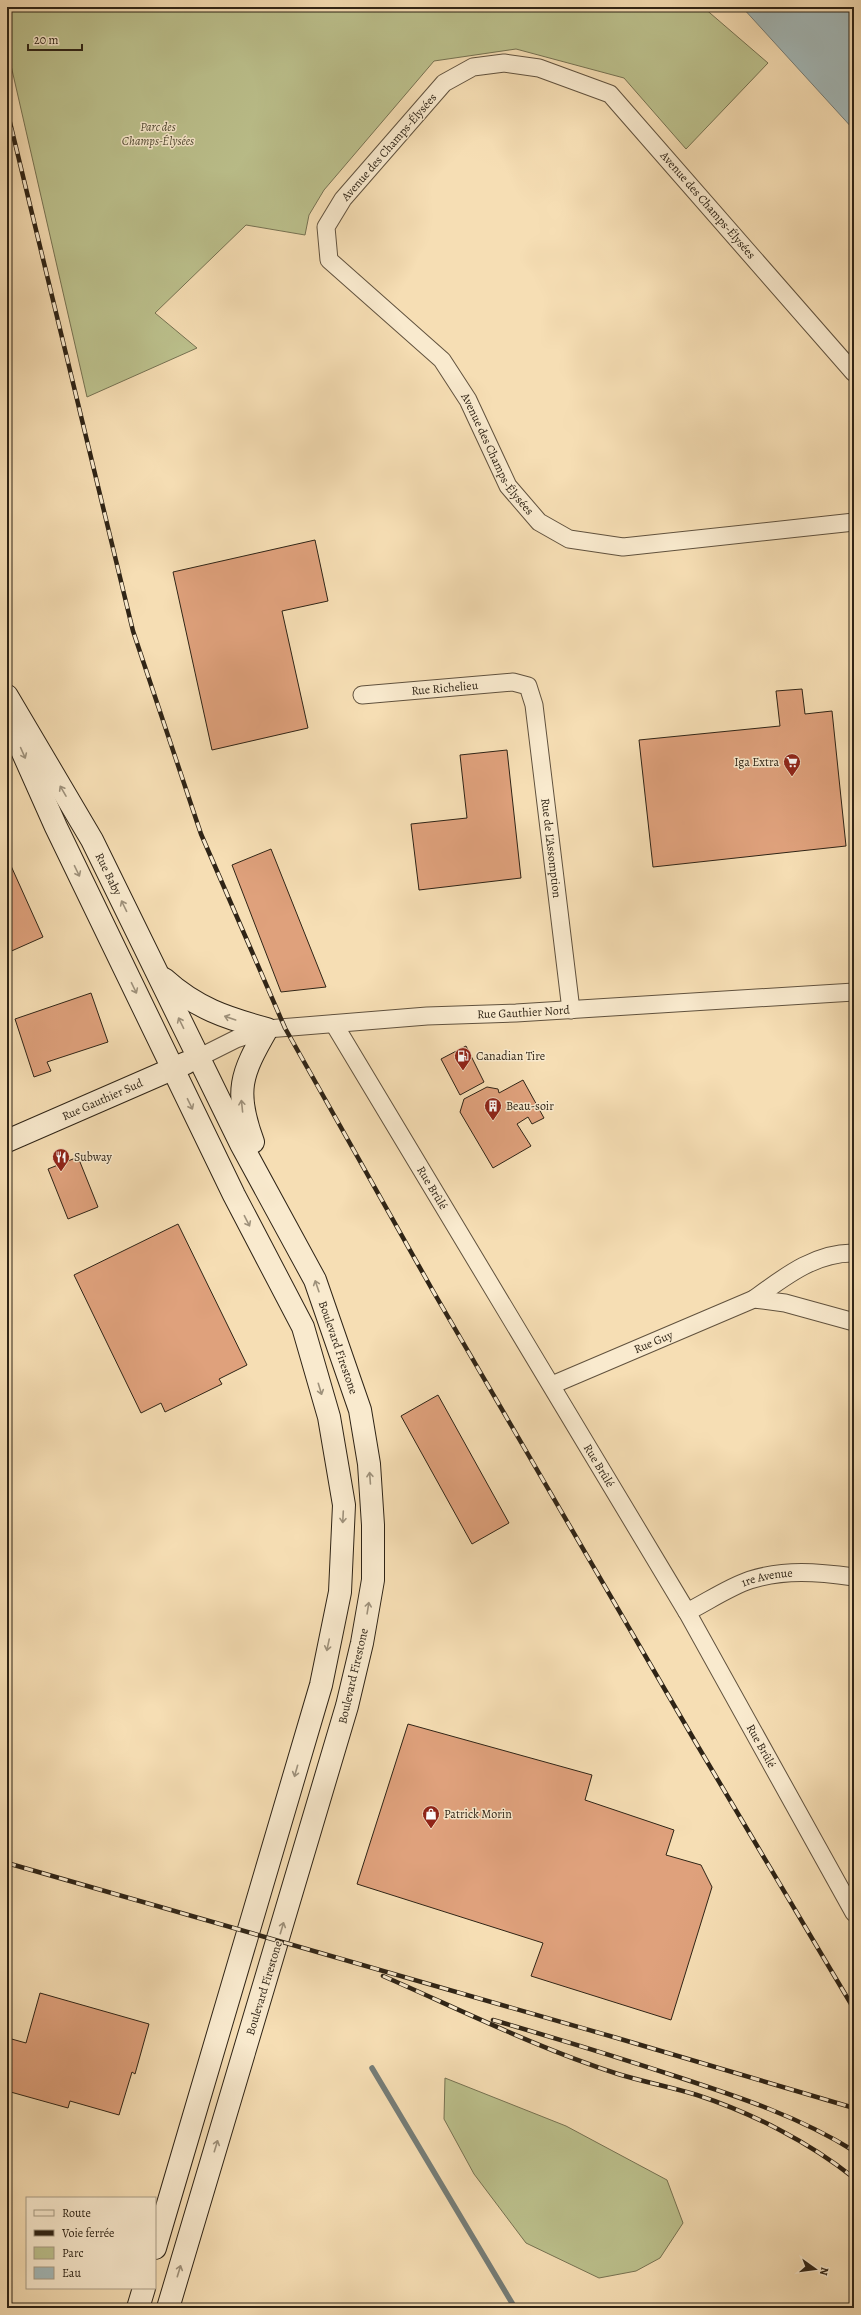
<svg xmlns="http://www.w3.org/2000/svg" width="861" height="2315" viewBox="0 0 861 2315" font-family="Alegreya,serif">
	<rect width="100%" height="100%" fill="#f6deb4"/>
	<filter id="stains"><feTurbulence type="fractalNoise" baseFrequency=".005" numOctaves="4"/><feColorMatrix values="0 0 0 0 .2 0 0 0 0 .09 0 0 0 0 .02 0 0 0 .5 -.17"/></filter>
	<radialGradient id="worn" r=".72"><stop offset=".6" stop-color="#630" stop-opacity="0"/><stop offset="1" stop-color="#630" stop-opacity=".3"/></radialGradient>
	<g fill="#bcc18d" stroke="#767252">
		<path d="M7 7H703L768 63 686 149 624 78 516 49 434 61 324 190 309 215 305 235 246 225 155 313 197 348 87 397 7 48Z"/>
		<path d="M445 2078 566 2126 667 2180 683 2223 660 2258 636 2271 599 2278 526 2243 474 2174 444 2119Z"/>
	</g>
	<path fill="#a3b9b9" stroke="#757d78" d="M742 7H854V130Z"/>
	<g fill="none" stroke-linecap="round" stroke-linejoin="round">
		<path stroke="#757d78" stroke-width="5.5" d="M372 2068 515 2308"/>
	</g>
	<g fill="#dfa17c" stroke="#2f2416">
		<path d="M315 540 328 601 282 611 308 728 212 750 173 572Z"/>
		<path d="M802 689 805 714 832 711 846 846 653 867 639 740 780 726 776 691Z"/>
		<path d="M507 750 521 878 419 890 411 824 467 818 460 755Z"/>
		<path d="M271 849 326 987 281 992 232 865Z"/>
		<path d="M7 857 43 937 7 953Z"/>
		<path d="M91 993 108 1042 47 1062 51 1071 34 1077 15 1019Z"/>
		<path d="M466 1046 484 1082 460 1095 441 1059Z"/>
		<path d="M523 1080 544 1118 532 1124 528 1117 517 1124 531 1146 493 1168 460 1112 464 1099 487 1087 498 1089 499 1093Z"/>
		<path d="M78 1157 98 1207 68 1219 48 1169Z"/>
		<path d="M178 1224 247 1365 219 1379 222 1384 165 1412 161 1403 141 1413 74 1275Z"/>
		<path d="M438 1395 509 1523 472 1544 401 1416Z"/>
		<path d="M408 1724 592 1775 585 1800 674 1830 666 1855 701 1865 712 1887 671 2020 531 1976 543 1943 357 1884Z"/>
		<path d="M40 1993 149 2024 135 2074 132 2072 119 2115 70 2101 68 2108 7 2091 8 2038 26 2043Z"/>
	</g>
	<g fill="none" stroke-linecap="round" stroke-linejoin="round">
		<g stroke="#61523e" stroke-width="19">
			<g id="street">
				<path id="s1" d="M854 373 610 94 539 68 504 63 473 67 444 83 343 199 326 227 329 260 442 360 468 400 508 486 539 522 569 539 623 547 854 522"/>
				<path id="s2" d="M362 695 513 682 528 686 534 705 571 1010"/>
				<path id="s3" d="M334 1024 687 1612 854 1913"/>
				<path id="s4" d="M198 1058 236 1039 267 1029 427 1016 516 1013 854 992"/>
				<path d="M754 1299C784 1277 816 1252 854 1253"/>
				<path id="s5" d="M552 1385 754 1299 785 1303 854 1322"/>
				<path id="s6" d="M687 1612C707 1602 729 1587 750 1580 785 1569 818 1572 854 1577"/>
			</g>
		</g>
		<g stroke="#2f2416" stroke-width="24">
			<g id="secondary">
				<path id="s7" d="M7 696 92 840 241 1144 315 1280 360 1410 369 1464 373 1525V1580L362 1643 347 1706 168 2308"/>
				<path d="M11 726 56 827 234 1195 303 1327 329 1417 344 1505 340 1592 321 1685 155 2248"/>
				<path d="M164 979C196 1008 226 1018 267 1029 241 1074 234 1091 253 1142"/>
				<path id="s8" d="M7 1141 186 1063"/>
				<path d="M138 2308 144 2288"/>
			</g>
		</g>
		<use href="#street" stroke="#f9eace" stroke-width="17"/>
		<use href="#secondary" stroke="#f9eace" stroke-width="22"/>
		<g stroke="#2f2416" stroke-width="4.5">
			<g id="rail">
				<path d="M7 110 133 631 201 834 285 1028 433 1291 696 1743 854 2009"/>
				<path d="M7 1863 617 2038 854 2108"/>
				<path d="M383 1976C461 2010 537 2048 618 2074 644 2082 671 2087 697 2095 752 2113 809 2142 854 2178"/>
				<path d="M493 2020C555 2038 617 2057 678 2077 739 2097 800 2117 854 2151"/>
			</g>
		</g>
		<use href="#rail" stroke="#f9eace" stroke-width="3" stroke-dasharray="9" stroke-linecap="butt"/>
	</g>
	<defs><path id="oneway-shaft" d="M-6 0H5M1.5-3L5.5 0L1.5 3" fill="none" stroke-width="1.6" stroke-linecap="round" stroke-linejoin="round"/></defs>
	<g stroke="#9e917b">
		<use href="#oneway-shaft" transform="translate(23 753) rotate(66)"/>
		<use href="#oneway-shaft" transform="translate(63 791) rotate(-120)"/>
		<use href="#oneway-shaft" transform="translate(77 871) rotate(64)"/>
		<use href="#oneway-shaft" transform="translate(124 906) rotate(-116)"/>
		<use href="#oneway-shaft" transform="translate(134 988) rotate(64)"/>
		<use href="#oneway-shaft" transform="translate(230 1018) rotate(-161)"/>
		<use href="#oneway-shaft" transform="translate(181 1023) rotate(-116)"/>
		<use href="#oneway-shaft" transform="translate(190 1104) rotate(64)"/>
		<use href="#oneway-shaft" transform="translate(242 1106) rotate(-96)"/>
		<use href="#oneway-shaft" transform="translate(247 1221) rotate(63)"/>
		<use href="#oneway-shaft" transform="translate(317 1286) rotate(-109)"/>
		<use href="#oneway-shaft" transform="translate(320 1389) rotate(73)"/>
		<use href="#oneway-shaft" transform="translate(370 1478) rotate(-94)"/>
		<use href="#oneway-shaft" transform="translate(343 1517) rotate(93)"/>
		<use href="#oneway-shaft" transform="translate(368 1608) rotate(-81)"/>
		<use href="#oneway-shaft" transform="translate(328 1645) rotate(102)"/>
		<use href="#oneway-shaft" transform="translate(296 1771) rotate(106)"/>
		<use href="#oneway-shaft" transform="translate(282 1928) rotate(-73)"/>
		<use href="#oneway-shaft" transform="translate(216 2146) rotate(-73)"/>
		<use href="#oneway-shaft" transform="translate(179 2271) rotate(-73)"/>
	</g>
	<defs>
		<g id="supermarket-pin" transform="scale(0.9)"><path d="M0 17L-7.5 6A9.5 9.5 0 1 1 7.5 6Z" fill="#8f2418" stroke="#f9eace"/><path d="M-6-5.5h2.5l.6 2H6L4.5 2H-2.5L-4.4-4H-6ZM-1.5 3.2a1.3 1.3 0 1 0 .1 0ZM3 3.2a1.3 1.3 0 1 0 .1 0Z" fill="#fff"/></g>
		<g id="fuel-pin" transform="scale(0.9)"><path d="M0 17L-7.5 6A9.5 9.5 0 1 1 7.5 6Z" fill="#8f2418" stroke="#f9eace"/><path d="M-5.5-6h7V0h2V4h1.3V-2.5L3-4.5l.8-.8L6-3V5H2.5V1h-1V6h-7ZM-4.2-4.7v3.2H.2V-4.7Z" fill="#fff"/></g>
		<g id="building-pin" transform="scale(0.9)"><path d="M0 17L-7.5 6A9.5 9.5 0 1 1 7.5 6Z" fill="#8f2418" stroke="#f9eace"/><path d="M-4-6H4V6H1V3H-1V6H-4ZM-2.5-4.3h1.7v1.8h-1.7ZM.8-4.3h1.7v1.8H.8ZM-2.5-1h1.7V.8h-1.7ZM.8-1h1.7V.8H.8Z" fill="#fff"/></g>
		<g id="restaurant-pin" transform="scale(0.9)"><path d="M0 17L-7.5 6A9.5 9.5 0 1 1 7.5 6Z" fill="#8f2418" stroke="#f9eace"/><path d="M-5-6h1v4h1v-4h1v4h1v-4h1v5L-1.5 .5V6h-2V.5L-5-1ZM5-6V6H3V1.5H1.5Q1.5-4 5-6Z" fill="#fff"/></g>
		<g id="shop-pin" transform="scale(0.9)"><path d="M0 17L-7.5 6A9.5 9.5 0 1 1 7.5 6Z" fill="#8f2418" stroke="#f9eace"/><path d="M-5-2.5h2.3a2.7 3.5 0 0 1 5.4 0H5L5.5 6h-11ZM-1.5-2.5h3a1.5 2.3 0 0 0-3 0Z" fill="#fff"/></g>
	</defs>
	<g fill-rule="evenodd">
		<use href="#supermarket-pin" x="792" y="762"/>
		<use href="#fuel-pin" x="463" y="1056"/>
		<use href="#building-pin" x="493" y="1106"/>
		<use href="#restaurant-pin" x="61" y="1157"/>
		<use href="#shop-pin" x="431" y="1814"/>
	</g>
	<g text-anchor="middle" stroke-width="3" stroke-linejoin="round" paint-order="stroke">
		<g font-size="12" font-style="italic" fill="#524b34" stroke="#f9eace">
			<text x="158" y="131">Parc des<tspan x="158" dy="14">Champs-Élysées</tspan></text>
		</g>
		<g font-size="12" fill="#2f2416" stroke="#f9eace">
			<text transform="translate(389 147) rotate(-49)" y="4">Avenue des Champs-Élysées</text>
			<text transform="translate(708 205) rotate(49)" y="4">Avenue des Champs-Élysées</text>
			<text dy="4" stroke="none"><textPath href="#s1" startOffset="1026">Avenue des Champs-Élysées</textPath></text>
			<text dy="4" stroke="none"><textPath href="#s2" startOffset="83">Rue Richelieu</textPath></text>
			<text dy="4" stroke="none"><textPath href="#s2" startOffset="331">Rue de L'Assomption</textPath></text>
			<text dy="4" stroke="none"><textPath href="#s7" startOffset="205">Rue Baby</textPath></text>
			<text dy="4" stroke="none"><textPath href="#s4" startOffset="332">Rue Gauthier Nord</textPath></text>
			<text dy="4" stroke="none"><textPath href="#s8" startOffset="104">Rue Gauthier Sud</textPath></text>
			<text dy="4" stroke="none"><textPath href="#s3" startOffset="191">Rue Brûlé</textPath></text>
			<text dy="4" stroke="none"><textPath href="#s5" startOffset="110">Rue Guy</textPath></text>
			<text dy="4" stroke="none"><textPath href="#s7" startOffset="732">Boulevard Firestone</textPath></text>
			<text dy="4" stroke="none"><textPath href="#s3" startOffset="515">Rue Brûlé</textPath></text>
			<text dy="4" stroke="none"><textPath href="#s6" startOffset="88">1re Avenue</textPath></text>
			<text transform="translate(353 1676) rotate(-77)" y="4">Boulevard Firestone</text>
			<text dy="4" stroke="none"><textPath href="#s3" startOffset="839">Rue Brûlé</textPath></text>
			<text transform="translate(264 1988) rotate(-73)" y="4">Boulevard Firestone</text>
		</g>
		<g font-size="12" fill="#2f2416" stroke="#f9eace" text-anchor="start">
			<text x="779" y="766" text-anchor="end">Iga Extra</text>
			<text x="476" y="1060">Canadian Tire</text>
			<text x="506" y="1110">Beau-soir</text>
			<text x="74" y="1161">Subway</text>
			<text x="444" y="1818">Patrick Morin</text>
		</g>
	</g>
	<rect width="861" height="2315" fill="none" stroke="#f6deb4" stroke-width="24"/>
	<rect x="8" y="8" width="845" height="2299" fill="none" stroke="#2f2416" stroke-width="2"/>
	<rect x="12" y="12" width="837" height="2291" fill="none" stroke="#2f2416"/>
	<rect x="26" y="2197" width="130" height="92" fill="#f9eace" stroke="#a89b84"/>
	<rect x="34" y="2210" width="20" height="6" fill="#f9eace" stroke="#a89b84"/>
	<text x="62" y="2217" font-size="12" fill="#2f2416">Route</text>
	<rect x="34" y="2230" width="20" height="6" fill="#2f2416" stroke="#a89b84"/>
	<text x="62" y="2237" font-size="12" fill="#2f2416">Voie ferrée</text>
	<rect x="34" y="2247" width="20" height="12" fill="#bcc18d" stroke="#a89b84"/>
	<text x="62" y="2257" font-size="12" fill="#2f2416">Parc</text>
	<rect x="34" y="2267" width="20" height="12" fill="#a3b9b9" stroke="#a89b84"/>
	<text x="62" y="2277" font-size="12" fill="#2f2416">Eau</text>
	<g transform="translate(815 2269) rotate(104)" stroke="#f9eace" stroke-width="3" paint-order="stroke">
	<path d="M0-3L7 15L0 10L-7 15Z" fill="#2f2416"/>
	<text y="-6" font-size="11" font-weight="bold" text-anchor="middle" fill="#2f2416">N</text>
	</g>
	<path d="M28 44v6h54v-6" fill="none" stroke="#2f2416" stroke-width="2"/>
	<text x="34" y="44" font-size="12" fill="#2f2416" stroke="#f9eace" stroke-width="3" paint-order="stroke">20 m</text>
	<rect width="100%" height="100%" filter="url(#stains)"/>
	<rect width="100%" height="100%" fill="url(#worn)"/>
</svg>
